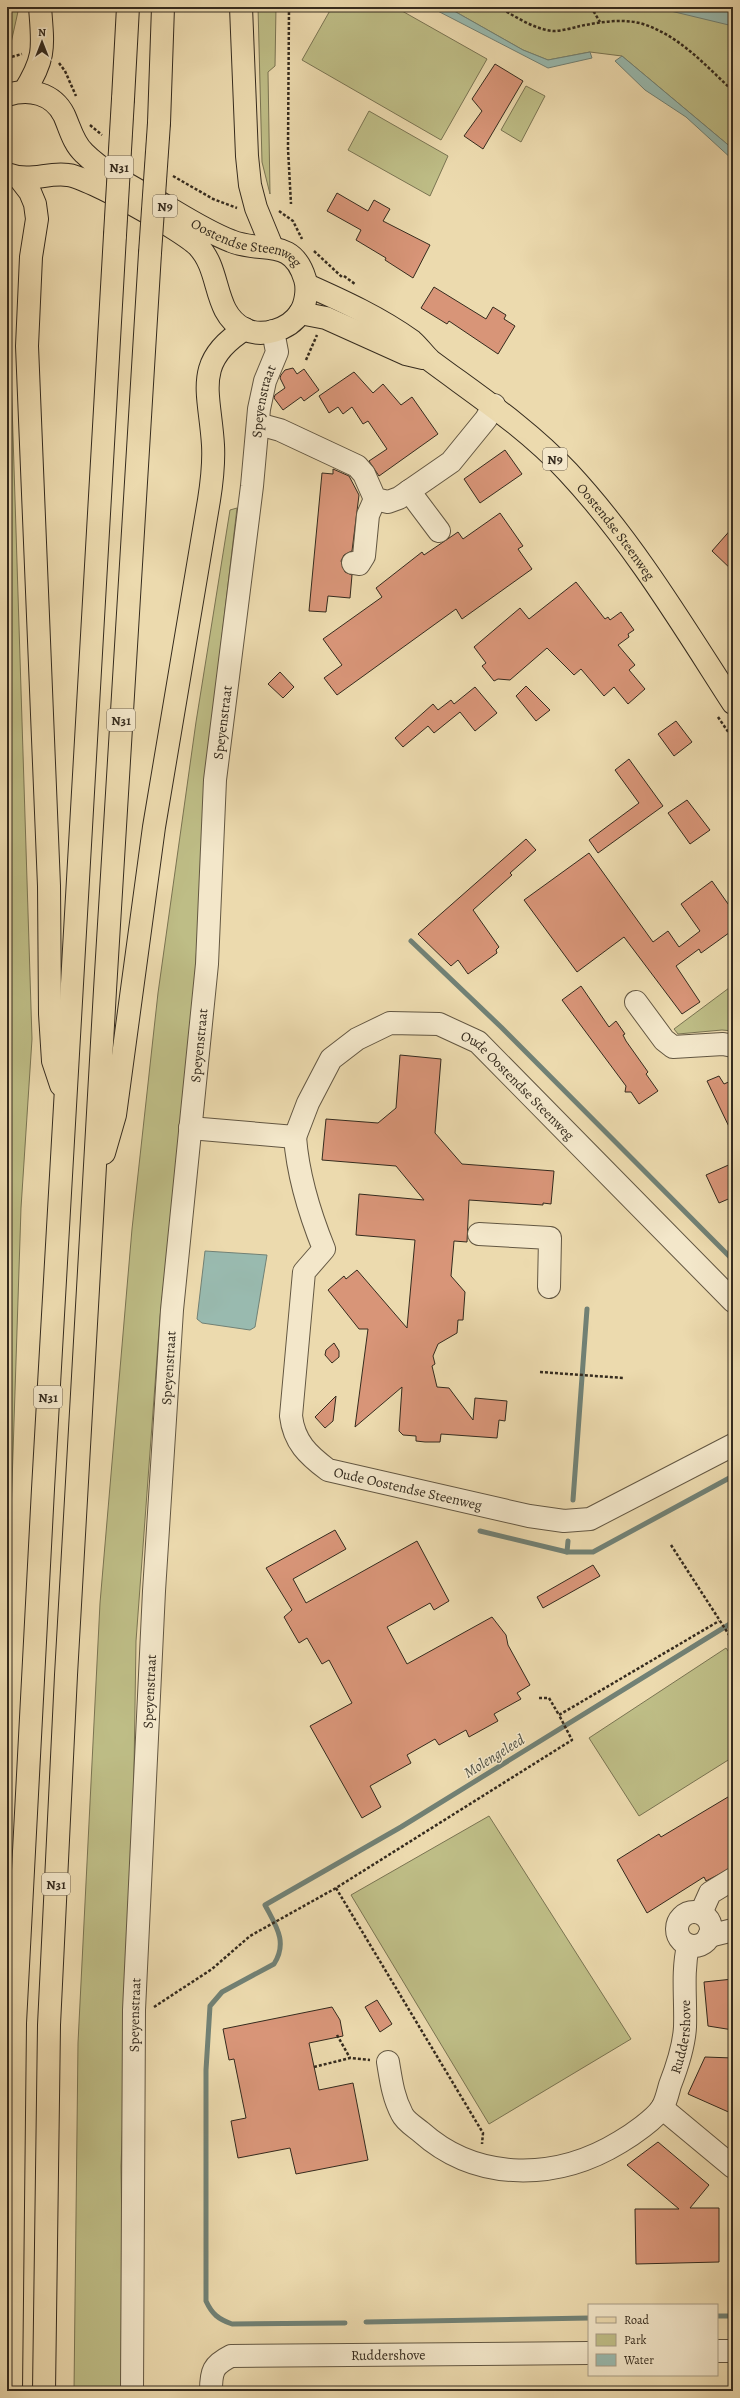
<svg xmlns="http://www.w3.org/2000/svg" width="740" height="2398" viewBox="0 0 740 2398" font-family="Alegreya,serif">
	<rect width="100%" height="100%" fill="#ecdaae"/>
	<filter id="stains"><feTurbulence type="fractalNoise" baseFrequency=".005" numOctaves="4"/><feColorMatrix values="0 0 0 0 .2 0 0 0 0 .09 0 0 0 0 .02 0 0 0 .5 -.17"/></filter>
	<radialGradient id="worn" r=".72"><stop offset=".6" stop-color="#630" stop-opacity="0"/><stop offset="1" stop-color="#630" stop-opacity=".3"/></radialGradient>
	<g fill="#bebd86" stroke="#7a7452">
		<path d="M7 7H19L11 43 7 50Z"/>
		<path d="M258 7H276L275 66 268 72 270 194 262 162Z"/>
		<path d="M332 7H395L487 59 441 140 302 60Z"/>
		<path d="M447 7H733V149L622 56 590 52 548 60 523 50Z"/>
		<path d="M526 86 545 96 521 142 501 130Z"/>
		<path d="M369 111 448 156 430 196 348 150Z"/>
		<path d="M7 339 10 340 32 1039 21 1208 7 1637Z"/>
		<path d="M237 508 210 738 191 1040 160 1317 136 1641 132 1899 121 2166 124 2391H74L78 2043 100 1603 132 1229 158 993 196 722 230 510Z"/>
		<path d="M733 985V1031L722 1030 678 1034 674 1029Z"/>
		<path d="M726 1648 733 1658V1757L639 1816 589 1738Z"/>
		<path d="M489 1816 631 2039 489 2124 351 1895Z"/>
	</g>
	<g fill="#99baaf" stroke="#718175">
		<path d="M430 7H447L523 50 548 60 590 52 592 58 548 68Z"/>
		<path d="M654 7H733V26Z"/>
		<path d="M622 56 733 149V160L686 117 645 90 615 61Z"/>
		<path d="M205 1251 267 1255 255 1327 250 1330 202 1323 197 1319Z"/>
	</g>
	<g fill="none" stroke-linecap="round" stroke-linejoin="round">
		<g stroke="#718175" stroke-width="5">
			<path d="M411 941 501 1027 733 1260"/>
			<path d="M573 1500 587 1309"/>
			<path d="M480 1531 567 1552 568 1541"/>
			<path d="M567 1552H593L733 1476"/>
			<path d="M717 2316H733"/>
			<path d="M366 2322 589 2318"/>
			<path d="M345 2323 232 2324C218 2319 212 2314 206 2301V2070L210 2006 222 1992 274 1964C288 1942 276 1926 265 1905L401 1827 733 1622"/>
		</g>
	</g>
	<g fill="#d89578" stroke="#352b1e">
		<path d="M495 64 523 81 483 149 464 136 482 111 472 99Z"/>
		<path d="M337 193 368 211 374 200 390 209 383 221 430 245 413 278 385 260 386 258 356 240 361 230 327 211Z"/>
		<path d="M434 287 486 319 493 307 506 315 504 319 515 326 498 354 449 321 447 324 421 308Z"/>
		<path d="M293 368 297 374 304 369 319 390 304 401 301 397 283 410 274 398 275 395 285 388 280 378 281 375 285 370Z"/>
		<path d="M354 372 373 393 383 384 401 405 412 397 438 434 379 476 369 461 387 449 368 421 363 424 352 407 343 414 338 407 329 413 319 396Z"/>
		<path d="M505 450 522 474 480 503 464 479Z"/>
		<path d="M333 469 349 476 359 495 352 551 344 555 341 561 345 572 352 575 350 598 328 596 326 612 309 611 322 473 333 474Z"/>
		<path d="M500 513 523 546 518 549 532 569 462 619 456 609 337 695 324 678 342 665 323 639 382 597 376 588 422 552 424 555 458 532 463 539Z"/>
		<path d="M733 527V571L712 551Z"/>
		<path d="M576 582 605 619 608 617 610 620 621 612 634 630 628 634 629 637 618 645 635 665 629 670 645 689 628 704 614 687 604 696 581 669 574 675 547 648 510 680 498 679 494 681 482 666 486 663 474 647 520 608 529 619Z"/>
		<path d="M280 672 294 687 283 698 268 684Z"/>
		<path d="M526 686 550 710 536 721 516 696Z"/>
		<path d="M475 687 497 713 475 731 460 712 434 733 428 726 403 747 395 738 433 704 438 710 451 700 454 704Z"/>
		<path d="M676 721 692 742 674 756 658 734Z"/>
		<path d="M629 759 663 806 598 853 589 840 639 803 615 770Z"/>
		<path d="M687 800 710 830 690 844 668 813Z"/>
		<path d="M526 839 536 850 510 873 512 875 473 910 499 947 496 950 497 953 468 974 458 960 451 966 418 934Z"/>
		<path d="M589 853 653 942 668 931 679 947 700 931 681 904 712 881 733 911V930L701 953 699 949 676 966 700 1002 682 1014 624 937 577 972 524 900Z"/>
		<path d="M581 986 609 1027 616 1021 625 1034 623 1035 626 1041 648 1072 646 1074 658 1091 639 1104 631 1092H625L626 1086 562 1000Z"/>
		<path d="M400 1055 441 1059 435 1133 462 1164 554 1171 551 1204 543 1203V1205L469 1200 467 1242 454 1241 451 1276 465 1292 463 1320H458L457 1333 438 1344 433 1356 435 1364 432 1366 437 1387 449 1388 473 1420 475 1398 507 1401 505 1421 499 1420 497 1438 441 1434 440 1442H425L416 1441V1436L403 1435 399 1431 402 1387 355 1427 368 1329H359L328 1290 344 1276 346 1279 357 1270 407 1328 415 1240 356 1235 359 1194 424 1200 396 1166 322 1160 326 1119 378 1123 396 1108Z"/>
		<path d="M719 1076 724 1084 733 1080V1135L707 1081Z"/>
		<path d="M733 1163V1197L719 1203 706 1175Z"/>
		<path d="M334 1343 339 1351V1357L332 1363 325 1355 326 1350Z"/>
		<path d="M336 1396 333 1421 325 1428 315 1417Z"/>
		<path d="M335 1530 346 1549 293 1579 306 1603 417 1541 449 1601 434 1610 430 1603 387 1627 407 1664 492 1617 506 1635 508 1645 530 1685 517 1693 521 1699 494 1714 498 1721 469 1737 466 1730 439 1745 435 1739 407 1755 411 1763 370 1786 381 1807 362 1818 310 1726 352 1703 329 1660 322 1664 307 1638 299 1643 284 1617 292 1610 266 1568Z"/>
		<path d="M593 1565 600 1576 543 1608 537 1597Z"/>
		<path d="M733 1794V1867L706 1881 704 1877 647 1913 617 1860 659 1834 661 1837Z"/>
		<path d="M733 1979V2030L708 2026 704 1982Z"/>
		<path d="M377 2000 392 2024 380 2032 365 2007Z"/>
		<path d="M332 2007 340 2020 343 2036 309 2043 319 2090 353 2083 368 2160 296 2174 290 2148 238 2158 231 2121 246 2118 234 2059 229 2060 223 2029Z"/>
		<path d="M705 2057 733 2058V2114L688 2094Z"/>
		<path d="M658 2142 709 2185 690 2208H719V2262L636 2264 635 2209H679L627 2165Z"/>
	</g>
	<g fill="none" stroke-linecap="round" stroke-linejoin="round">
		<g stroke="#635742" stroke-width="24">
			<g id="minor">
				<path d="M258 424 280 430 357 466 364 474 375 499 388 502 399 498 451 462 486 419 494 405"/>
				<path d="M409 491 439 531"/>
				<path d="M353 563 359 564 364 556 368 515 375 499"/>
				<path d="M636 1002 664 1040 673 1047 723 1044 733 1046"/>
				<path id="s1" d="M190 1128 295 1137 308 1103 331 1059 357 1039 390 1023 439 1024 478 1042 733 1301"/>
				<path id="s2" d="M295 1137C298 1176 309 1212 324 1249L304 1272 291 1416C294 1442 308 1455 328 1470L529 1516 564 1521 590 1519 733 1445"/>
				<path d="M479 1234 550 1238 549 1287"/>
				<circle cx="694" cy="1929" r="17"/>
				<path d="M701 1913 710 1893 733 1879"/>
				<path d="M709 1936 733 1930"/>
				<path id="s3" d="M388 2062C391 2080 393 2097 402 2114 405 2121 415 2127 421 2132 478 2183 558 2180 620 2142 632 2135 655 2119 662 2108 666 2102 668 2092 670 2085 677 2067 684 2046 685 2027 686 1999 682 1973 688 1946"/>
				<path d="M662 2108 733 2167"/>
				<path d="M717 2351H733"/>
				<path id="s4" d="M132 2391 134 2010 154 1591 172 1310 207 964 215 780 252 486 259 409 265 381 277 352 273 331"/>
				<path id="s5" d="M211 2391C211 2371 213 2365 231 2356L589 2353"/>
			</g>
		</g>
		<g stroke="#352b1e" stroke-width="24">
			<g id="major">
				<path id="s6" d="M7 95C29 88 53 93 64 115 70 128 73 143 84 153 106 175 142 192 169 208 189 220 210 233 231 241 262 254 292 236 305 279 308 289 306 304 300 313 289 330 262 338 244 329 212 312 222 271 198 246 184 231 88 177 68 175 46 172 31 183 7 174"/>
				<path id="s7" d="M307 285C343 301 380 318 412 341 419 347 424 355 431 361 478 396 527 428 568 472 633 542 682 624 733 703"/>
				<path d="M300 313 326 318 406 354 423 358"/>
			</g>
		</g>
		<g stroke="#352b1e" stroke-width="24">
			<g id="highway">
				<path d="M241 7 247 156 250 185 256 208 272 247"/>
				<path d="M24 92C46 57 43 47 40 7"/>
				<path d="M123 99 128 7"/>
				<path d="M159 123 163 7"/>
				<path d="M20 179 30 192 35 204 37 219 31 257 27 346 49 886 50 1014 53 1061 61 1085"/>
				<path d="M104 1153 115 1115 154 827 209 500C212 481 214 463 213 445 210 393 192 362 245 329"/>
				<path d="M11 2391 15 2023 43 1489 115 235"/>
				<path d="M44 2391 49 2025 66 1675 105 990 150 253"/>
			</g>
		</g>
		<g stroke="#352b1e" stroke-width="2.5" stroke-dasharray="3 2" stroke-linecap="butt">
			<path d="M289 7 288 149 291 204"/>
			<path d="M498 7C515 16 533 29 553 31 562 31 572 28 580 26 601 22 623 18 643 24 680 36 706 66 733 91"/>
			<path d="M591 7 600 22"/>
			<path d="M7 58 22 54"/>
			<path d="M59 63 65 71 76 96"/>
			<path d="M90 125 102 135"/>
			<path d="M173 176 213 199 237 208"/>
			<path d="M279 211 293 221 302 239"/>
			<path d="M314 251 343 278"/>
			<path d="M344 276 355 284"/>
			<path d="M306 360 317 335"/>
			<path d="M718 717 733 739"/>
			<path d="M540 1372 624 1378"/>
			<path d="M671 1545 733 1641"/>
			<path d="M539 1698H549L559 1715"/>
			<path d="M336 1888 483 2133 482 2144"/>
			<path d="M154 2007 212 1969 250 1936 336 1888 572 1740 559 1715 719 1621"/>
			<path d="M337 2035 350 2058"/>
			<path d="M314 2067 350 2058 370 2060"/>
		</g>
		<use href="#minor" stroke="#f3e7ca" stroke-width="22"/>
		<use href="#major" stroke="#ecdaae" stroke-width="22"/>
		<use href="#highway" stroke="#ecdaae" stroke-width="22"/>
		<g stroke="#352b1e" stroke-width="24" stroke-linecap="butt">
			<g id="highway-bridge">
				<path d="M115 235 123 99"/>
				<path d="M150 253 159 123"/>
			</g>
		</g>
		<use href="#highway-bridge" stroke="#ecdaae" stroke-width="22"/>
	</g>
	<g text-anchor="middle" stroke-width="3" stroke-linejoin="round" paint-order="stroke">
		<g fill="#f3e7ca" stroke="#6e6352" stroke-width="1">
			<rect x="105" y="156" width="28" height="22" rx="3"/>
			<rect x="153" y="195" width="24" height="22" rx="3"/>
			<rect x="543" y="448" width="24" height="22" rx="3"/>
			<rect x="107" y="709" width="28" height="22" rx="3"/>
			<rect x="34" y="1386" width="28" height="22" rx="3"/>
			<rect x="42" y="1873" width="28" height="22" rx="3"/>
		</g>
		<g font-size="13" font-weight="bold" fill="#352b1e">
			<text x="119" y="172">N31</text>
			<text x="165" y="211">N9</text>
			<text x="555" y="464">N9</text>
			<text x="121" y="725">N31</text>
			<text x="48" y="1402">N31</text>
			<text x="56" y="1889">N31</text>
		</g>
		<g font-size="14" fill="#352b1e" stroke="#f3e7ca">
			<text dy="5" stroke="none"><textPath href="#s6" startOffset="297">Oostendse Steenweg</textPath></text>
			<text dy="5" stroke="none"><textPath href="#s4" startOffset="1996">Speyenstraat</textPath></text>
			<text dy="5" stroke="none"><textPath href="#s7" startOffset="400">Oostendse Steenweg</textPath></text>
			<text dy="5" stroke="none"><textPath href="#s4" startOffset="1672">Speyenstraat</textPath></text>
			<text dy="5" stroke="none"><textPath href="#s4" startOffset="1348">Speyenstraat</textPath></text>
			<text dy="5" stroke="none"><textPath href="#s1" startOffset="411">Oude Oostendse Steenweg</textPath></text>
			<text dy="5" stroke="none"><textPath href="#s4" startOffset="1024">Speyenstraat</textPath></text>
			<text dy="5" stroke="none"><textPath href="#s2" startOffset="441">Oude Oostendse Steenweg</textPath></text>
			<text dy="5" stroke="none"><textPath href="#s4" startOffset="700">Speyenstraat</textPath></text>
			<text dy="5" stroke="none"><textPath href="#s4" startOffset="376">Speyenstraat</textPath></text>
			<text dy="5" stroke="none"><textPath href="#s3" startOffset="423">Ruddershove</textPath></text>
			<text dy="5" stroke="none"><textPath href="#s5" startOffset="201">Ruddershove</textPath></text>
		</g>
		<g font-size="15" font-style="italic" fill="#4e4f42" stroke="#f3e7ca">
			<text transform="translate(494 1756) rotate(-32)" y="5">Molengeleed</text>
		</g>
	</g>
	<rect width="740" height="2398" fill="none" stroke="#ecdaae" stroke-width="24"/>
	<rect x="8" y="8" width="724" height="2382" fill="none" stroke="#352b1e" stroke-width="2"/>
	<rect x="12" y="12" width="716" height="2374" fill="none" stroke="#352b1e"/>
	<rect x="588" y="2304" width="130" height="72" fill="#f3e7ca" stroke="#a79c85"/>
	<rect x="596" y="2317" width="20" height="6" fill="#ecdaae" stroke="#a79c85"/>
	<text x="624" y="2324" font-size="12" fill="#352b1e">Road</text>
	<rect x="596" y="2334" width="20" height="12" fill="#bebd86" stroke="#a79c85"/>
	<text x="624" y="2344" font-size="12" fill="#352b1e">Park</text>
	<rect x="596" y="2354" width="20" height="12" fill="#99baaf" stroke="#a79c85"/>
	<text x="624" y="2364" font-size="12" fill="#352b1e">Water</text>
	<g transform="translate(42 42)" stroke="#f3e7ca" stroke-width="3" paint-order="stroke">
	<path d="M0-3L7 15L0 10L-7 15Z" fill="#352b1e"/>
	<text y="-6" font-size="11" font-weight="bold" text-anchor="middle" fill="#352b1e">N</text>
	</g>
	<rect width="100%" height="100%" filter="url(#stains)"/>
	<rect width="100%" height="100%" fill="url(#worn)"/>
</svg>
